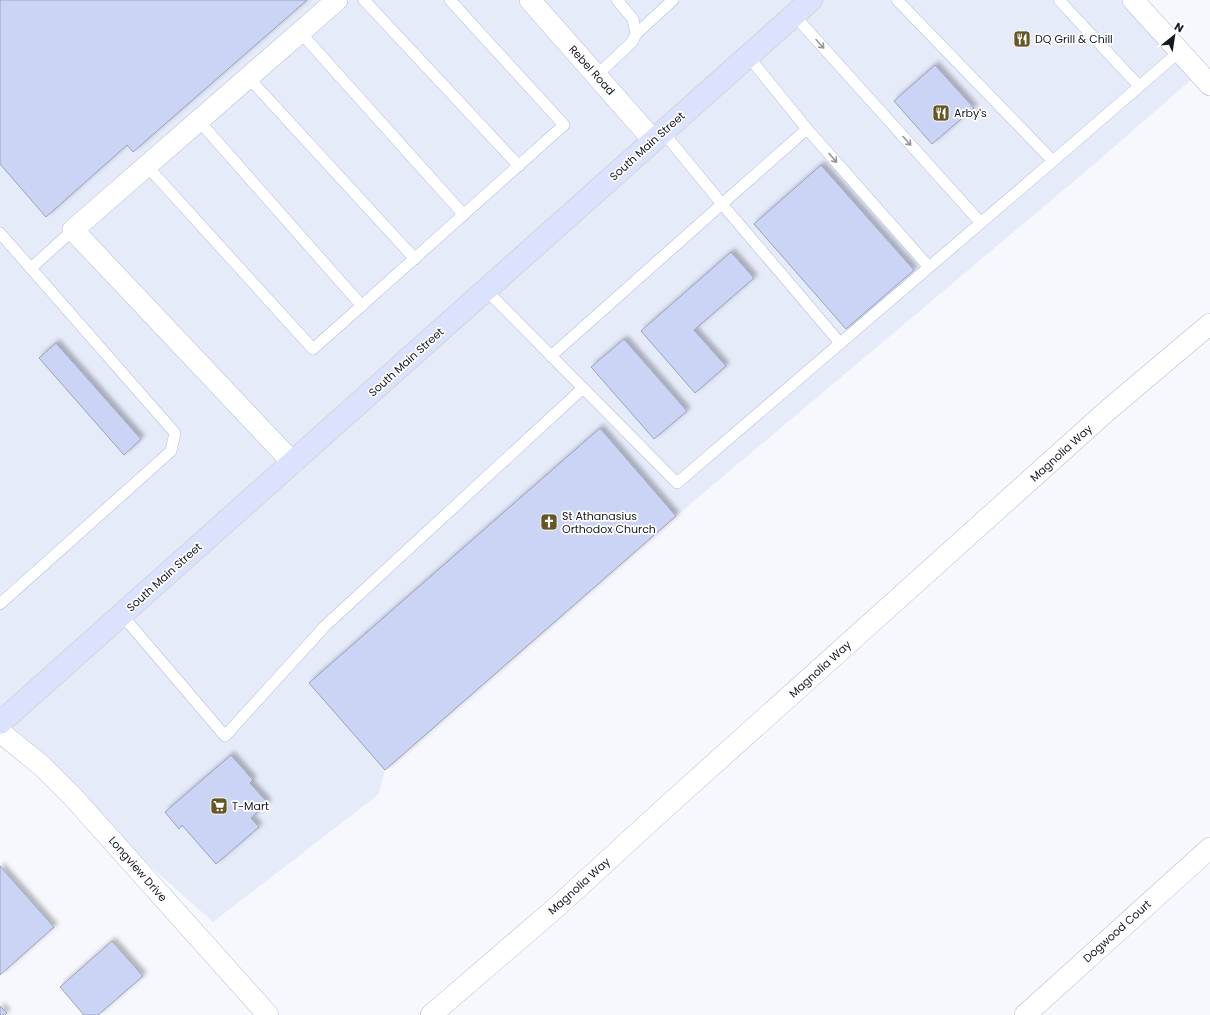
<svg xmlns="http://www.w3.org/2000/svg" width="1210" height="1015" viewBox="0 0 1210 1015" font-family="Poppins,sans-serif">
	<defs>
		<filter id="shadow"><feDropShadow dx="3.5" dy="-3.5" stdDeviation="2" flood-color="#0004"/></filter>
	</defs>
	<rect width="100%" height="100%" fill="#f6f8fe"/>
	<path fill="#e6ebfa" d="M0 0H1132L1199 73 1092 166 676 516 385 770 379 794 213 922 0 732Z"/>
	<g fill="#cbd4f4" stroke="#99a1bd" filter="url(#shadow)">
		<path d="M0 0H307L133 152 127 145 46 217 0 164Z"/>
		<path d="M935 65 974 108 932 144 894 101Z"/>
		<path d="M821 165 914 270 846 329 754 224Z"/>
		<path d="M731 252 754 278 694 330 726 366 695 393 641 331Z"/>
		<path d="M624 339 687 411 654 439 591 367Z"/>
		<path d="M56 343 141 439 124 455 39 358Z"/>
		<path d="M600 428 676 516 385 770 309 683Z"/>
		<path d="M231 755 253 780 250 783 268 803 251 818 259 827 216 864 182 825 179 829 165 812Z"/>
		<path d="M0 866 54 927 0 975Z"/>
		<path d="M112 941 143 976 98 1015H84L60 987Z"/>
		<path d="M0 1006 7 1013 5 1015H0Z"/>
	</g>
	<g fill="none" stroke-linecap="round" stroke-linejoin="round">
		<g stroke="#b5bdda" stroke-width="12">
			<g id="lane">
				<path d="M364 0 519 166"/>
				<path d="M897 0 1053 161 1179 52"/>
				<path d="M1059 0 1139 86"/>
				<path d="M794 15 981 223"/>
				<path d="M300 32 464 215"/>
				<path d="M636 34 673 0"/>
				<path d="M597 75 632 42 636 34 633 19 617 0"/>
				<path d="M248 77 415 259"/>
				<path d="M199 121 362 306"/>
				<path d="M807 129 929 267"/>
				<path d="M663 132 722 204 807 129 748 56"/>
				<path d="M147 166 313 349 564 125 450 0"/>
				<path d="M0 233 175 433 171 451 0 604"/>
				<path d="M31 268 73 230"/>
				<path d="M486 290 677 483 1053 161"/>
				<path d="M551 356 722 204 840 343"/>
				<path d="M122 615 225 736 325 626 583 388"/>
			</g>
		</g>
		<g stroke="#b5bdda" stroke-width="22">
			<g id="street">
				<path d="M530 0 653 140"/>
				<path d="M1133 0 1210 85"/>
				<path d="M293 463 73 230 337 0"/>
				<path d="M0 732 42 766 73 797 268 1015"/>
				<path d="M431 1015 559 905 666 807 1108 410 1210 324"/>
				<path d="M1025 1015 1210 848"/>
			</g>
		</g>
		<g stroke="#d5d5d7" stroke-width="24">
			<path id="primary" d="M0 723 811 0"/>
		</g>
		<use href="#lane" stroke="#fff" stroke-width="11"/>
		<use href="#street" stroke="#fff" stroke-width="21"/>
		<use href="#primary" stroke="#dae2fe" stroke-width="22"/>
	</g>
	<defs><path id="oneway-shaft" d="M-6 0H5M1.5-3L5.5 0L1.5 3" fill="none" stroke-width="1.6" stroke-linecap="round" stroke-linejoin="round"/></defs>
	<g stroke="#96979c">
		<use href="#oneway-shaft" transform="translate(820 44) rotate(48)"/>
		<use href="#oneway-shaft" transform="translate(907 141) rotate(48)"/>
		<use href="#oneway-shaft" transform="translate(833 158) rotate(49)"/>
	</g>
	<defs>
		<g id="restaurant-square" transform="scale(0.9)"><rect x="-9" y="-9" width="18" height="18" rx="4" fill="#655623" stroke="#fff"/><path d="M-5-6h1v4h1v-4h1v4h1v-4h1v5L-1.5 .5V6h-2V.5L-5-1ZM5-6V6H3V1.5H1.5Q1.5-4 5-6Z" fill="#fff"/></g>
		<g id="church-square" transform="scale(0.9)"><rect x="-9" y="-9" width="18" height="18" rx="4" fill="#655623" stroke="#fff"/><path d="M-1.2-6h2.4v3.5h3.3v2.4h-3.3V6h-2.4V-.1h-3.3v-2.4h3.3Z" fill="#fff"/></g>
		<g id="supermarket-square" transform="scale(0.9)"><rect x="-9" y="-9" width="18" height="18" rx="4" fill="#655623" stroke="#fff"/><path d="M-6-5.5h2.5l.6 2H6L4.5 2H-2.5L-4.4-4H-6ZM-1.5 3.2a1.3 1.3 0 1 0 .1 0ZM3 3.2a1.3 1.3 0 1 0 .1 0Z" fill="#fff"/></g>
	</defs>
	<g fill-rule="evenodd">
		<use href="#restaurant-square" x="1022" y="39"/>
		<use href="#restaurant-square" x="941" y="113"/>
		<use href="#church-square" x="549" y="522"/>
		<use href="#supermarket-square" x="219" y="806"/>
	</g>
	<g text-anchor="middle" stroke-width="3.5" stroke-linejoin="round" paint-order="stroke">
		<g font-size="11" fill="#151822" stroke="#fff" text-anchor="start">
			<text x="1035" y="43">DQ Grill &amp; Chill</text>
			<text x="954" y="117">Arby's</text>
			<text x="562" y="520">St Athanasius<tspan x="562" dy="13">Orthodox Church</tspan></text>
			<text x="232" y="810">T-Mart</text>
		</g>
		<g font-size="11" fill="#151822" stroke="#fff">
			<text transform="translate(592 70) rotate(48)" y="4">Rebel Road</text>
			<text transform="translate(647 146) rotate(-42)" y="4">South Main Street</text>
			<text transform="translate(406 362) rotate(-42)" y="4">South Main Street</text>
			<text transform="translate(1061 453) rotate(-42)" y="4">Magnolia Way</text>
			<text transform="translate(164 577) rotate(-42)" y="4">South Main Street</text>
			<text transform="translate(820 669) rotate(-42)" y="4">Magnolia Way</text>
			<text transform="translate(138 869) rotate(49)" y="4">Longview Drive</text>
			<text transform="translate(579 886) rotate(-42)" y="4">Magnolia Way</text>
			<text transform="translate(1117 931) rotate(-42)" y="4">Dogwood Court</text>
		</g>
	</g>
	<g transform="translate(1174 36) rotate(30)" stroke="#ffffff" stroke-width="3" paint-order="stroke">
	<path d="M0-3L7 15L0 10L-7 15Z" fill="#151822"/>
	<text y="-6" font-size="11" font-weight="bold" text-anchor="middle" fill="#151822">N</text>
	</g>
</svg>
